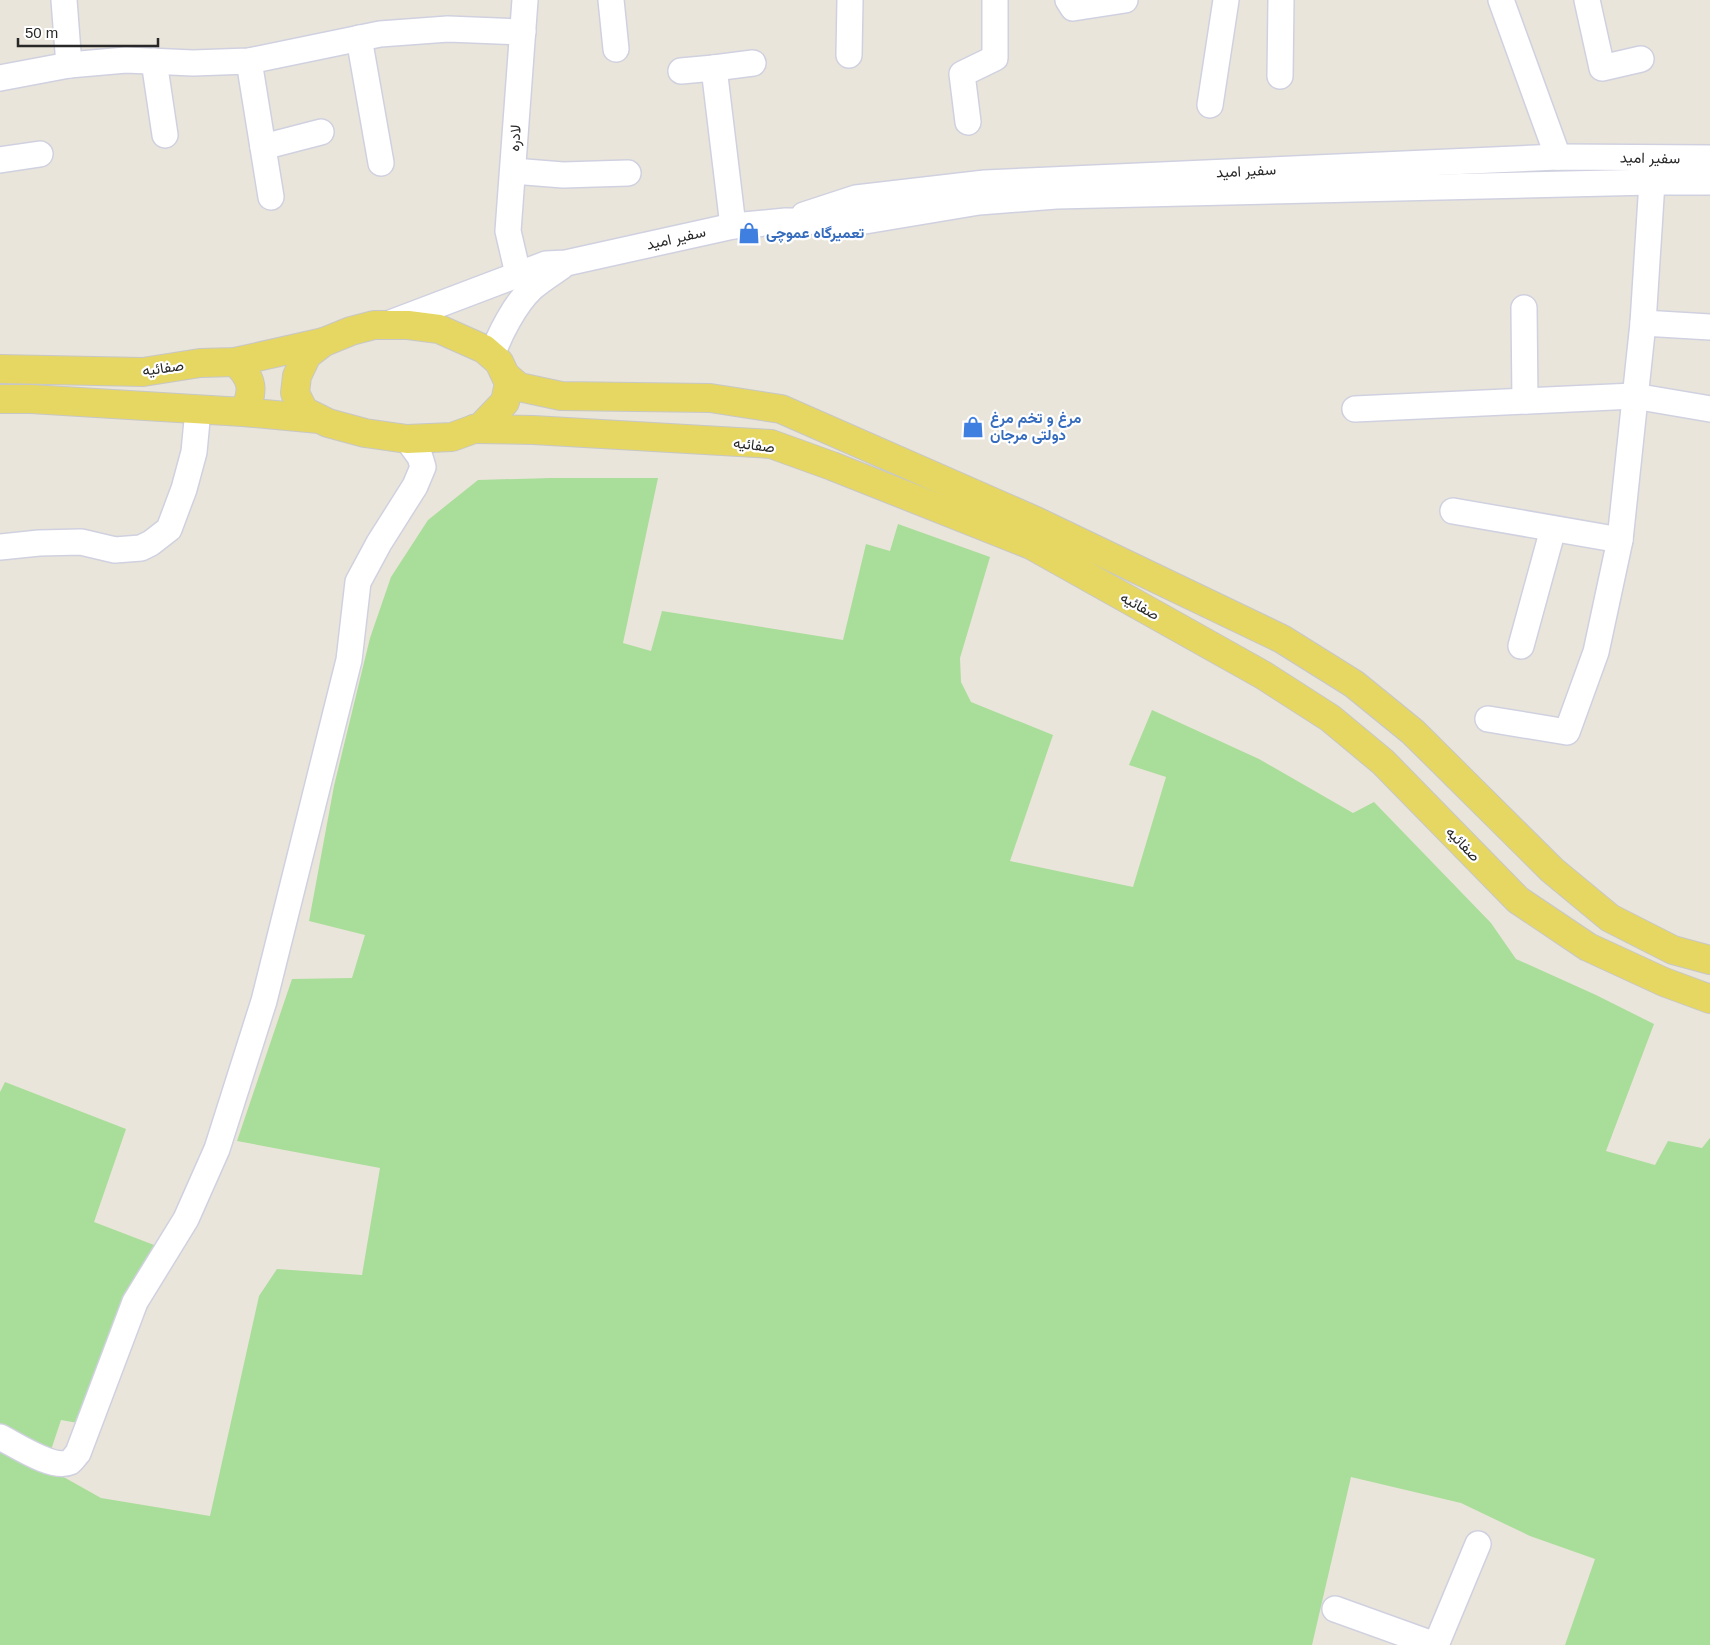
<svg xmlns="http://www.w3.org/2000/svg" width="1710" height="1645" viewBox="0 0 1710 1645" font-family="Helvetica,Vazirmatn,sans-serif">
	<rect width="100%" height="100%" fill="#eae5da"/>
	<path fill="#a9dd9a" d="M551 478H658L623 643 651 651 662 611 843 640 866 544 890 551 898 524 990 557 960 658 961 682 971 702 1053 735 1010 861 1133 887 1166 777 1129 765 1152 710 1259 759 1353 813 1374 802 1491 923 1516 959 1596 995 1654 1024 1606 1151 1655 1165 1668 1141 1702 1148 1710 1138V1645H1565L1595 1559 1530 1536 1461 1503 1351 1477 1312 1645H0V1092L5 1082 126 1129 94 1222 175 1253 89 1425 61 1420 51 1450 44 1466 101 1498 210 1516 259 1296 277 1269 362 1275 380 1168 237 1141 292 979 352 978 365 935 309 921 334 786 370 638 391 577 428 520 478 480Z"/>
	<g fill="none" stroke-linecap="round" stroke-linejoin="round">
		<g stroke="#d0d1e0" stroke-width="28">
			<g id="minor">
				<path d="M64 0 69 65"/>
				<path d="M611 0 616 49"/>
				<path d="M1068 0 1073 8 1125 0"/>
				<path d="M1501 0 1558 157"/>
				<path d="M1587 0 1602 68 1641 59"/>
				<path d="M359 38 381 163"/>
				<path d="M849 55 850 0"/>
				<path d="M154 61 165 135"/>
				<path d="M249 61 271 197"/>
				<path d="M681 71 714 68"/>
				<path d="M1280 76 1281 0"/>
				<path d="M0 78 69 65 126 60 193 63 249 61 380 34 448 29 523 32"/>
				<path d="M1210 105 1226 0"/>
				<path d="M968 122 962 74 995 58V0"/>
				<path d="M263 147 321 132"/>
				<path d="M0 160 40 154"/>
				<path d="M513 171 563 175 628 173"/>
				<path d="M804 215 856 198 985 183 1558 157 1710 158"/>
				<path d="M733 226 714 68 753 63"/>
				<path d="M518 274 508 231 525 0"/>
				<path d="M1524 308 1525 401"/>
				<path d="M1643 323 1710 327"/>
				<path d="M385 325 546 264 566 263 733 226 786 221 859 222 979 202 1056 196 1652 182H1710"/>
				<path d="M492 356C499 335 515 304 532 288 541 280 551 274 561 267"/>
				<path d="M1355 409 1634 396 1710 409"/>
				<path d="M1453 511 1620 540"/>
				<path d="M0 547 39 543 81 542 115 550 141 548 151 543 169 529 184 489 194 452 198 410"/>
				<path d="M1521 646 1553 529"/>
				<path d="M1488 719 1567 732 1596 652 1620 540 1643 323 1652 182"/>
				<path d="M0 1437C16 1445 53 1470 70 1462 73 1460 75 1456 78 1453L135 1302 186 1219 217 1149 264 1001 349 660 358 582 379 543 415 486 423 467 420 457 407 439"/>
				<path d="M1335 1609 1435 1645"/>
				<path d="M1436 1645 1478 1544"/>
			</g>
		</g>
		<g stroke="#c7c7c7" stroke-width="30">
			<g id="major">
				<path d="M374 325H408L439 329 484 349 499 362 509 383 505 402 481 427 474 429 452 437 407 439 365 433 328 423 304 411 295 393 297 376 307 355 324 342 351 331Z"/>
				<path d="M235 362C253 378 255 392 243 412"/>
				<path d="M0 369 143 372 200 363 235 362 324 342"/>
				<path d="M506 376 519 387 561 396 710 398 781 409 1036 521 1282 639 1354 684 1413 732 1552 870 1610 918 1673 950 1710 960"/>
				<path d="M0 399H31L243 412 319 419"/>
				<path d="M474 429 533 430 771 444 832 466 1031 545 1263 675 1330 718 1383 762 1518 900 1588 947 1664 982 1710 999"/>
			</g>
		</g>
		<use href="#minor" stroke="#fff" stroke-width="25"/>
		<use href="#major" stroke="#e6d763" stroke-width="28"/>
	</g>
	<defs>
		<g id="shop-bare" transform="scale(1.725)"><path d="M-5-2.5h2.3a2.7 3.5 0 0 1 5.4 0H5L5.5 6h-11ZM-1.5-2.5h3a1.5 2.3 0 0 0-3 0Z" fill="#3f7fe0" stroke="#fff" stroke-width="2.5" paint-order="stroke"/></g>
	</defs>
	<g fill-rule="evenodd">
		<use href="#shop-bare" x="749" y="233"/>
		<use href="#shop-bare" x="973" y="427"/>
	</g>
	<g text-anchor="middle" stroke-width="4.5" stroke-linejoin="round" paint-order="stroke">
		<g font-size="15" fill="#282828" stroke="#fff">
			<text transform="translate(515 138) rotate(-86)" y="5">لادره</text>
			<text transform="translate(1650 158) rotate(1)" y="5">سفیر امید</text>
			<text transform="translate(1246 171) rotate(-3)" y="5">سفیر امید</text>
			<text transform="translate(676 238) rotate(-13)" y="5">سفیر امید</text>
			<text transform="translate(163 368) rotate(-8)" y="5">صفائیه</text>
			<text transform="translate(754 445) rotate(7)" y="5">صفائیه</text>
			<text transform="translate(1140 606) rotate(29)" y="5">صفائیه</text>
			<text transform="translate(1463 844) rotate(46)" y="5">صفائیه</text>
		</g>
		<g font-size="15" font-weight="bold" fill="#366cbe" stroke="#fff" text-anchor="start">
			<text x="766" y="238">تعمیرگاه عموچی</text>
			<text x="990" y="423">مرغ و تخم مرغ<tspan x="990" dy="17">دولتی مرجان</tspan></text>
		</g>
	</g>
	<path d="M18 38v8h140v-8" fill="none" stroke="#282828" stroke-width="2.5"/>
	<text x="25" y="38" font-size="15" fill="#282828" stroke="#ffffff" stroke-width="4" paint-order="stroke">50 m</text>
</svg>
